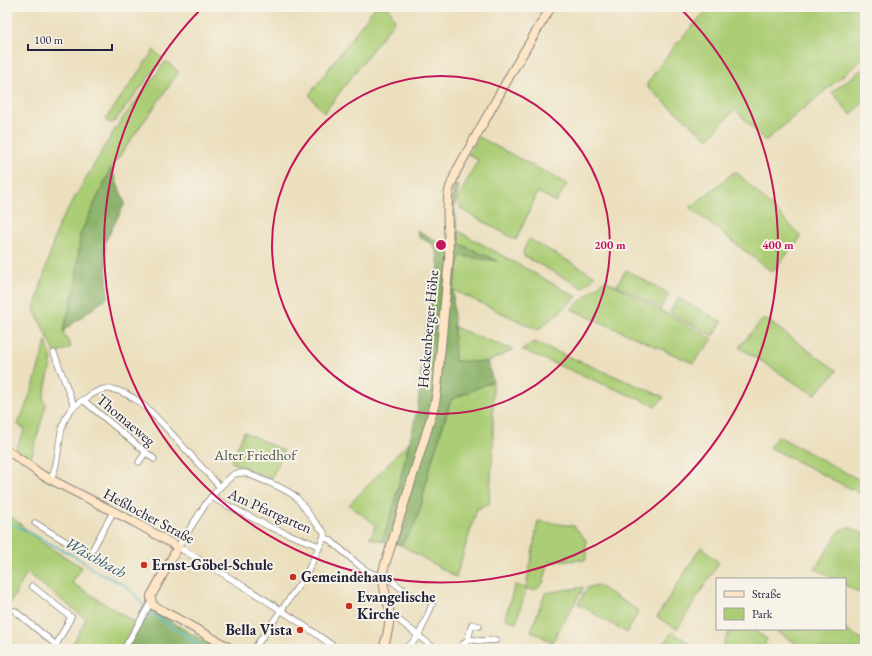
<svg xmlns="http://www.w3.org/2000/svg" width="872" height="656" viewBox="0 0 872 656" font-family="'EB Garamond',serif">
	<rect width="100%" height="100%" fill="#f7f3e8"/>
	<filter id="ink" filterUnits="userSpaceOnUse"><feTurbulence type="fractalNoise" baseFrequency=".025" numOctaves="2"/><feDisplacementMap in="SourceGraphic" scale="8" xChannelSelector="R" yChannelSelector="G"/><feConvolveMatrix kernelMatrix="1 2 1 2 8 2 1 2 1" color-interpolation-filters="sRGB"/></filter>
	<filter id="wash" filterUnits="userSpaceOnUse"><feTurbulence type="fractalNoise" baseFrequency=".012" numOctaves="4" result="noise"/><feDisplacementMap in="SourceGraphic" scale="16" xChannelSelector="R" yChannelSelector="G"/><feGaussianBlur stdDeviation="0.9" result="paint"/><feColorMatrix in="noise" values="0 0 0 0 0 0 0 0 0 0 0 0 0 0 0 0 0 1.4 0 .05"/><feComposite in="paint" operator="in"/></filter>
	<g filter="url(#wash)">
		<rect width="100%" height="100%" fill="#ebdfbe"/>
		<g fill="#abcd75" stroke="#667858">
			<path d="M375 7H390L389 9 395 20 324 113 309 95Z"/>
			<path d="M710 7H865V57L765 141 735 109 708 139 648 88 647 84C665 56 687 31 710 7Z"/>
			<path d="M154 50 163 59 115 121 110 123 105 120Z"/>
			<path d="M166 61 179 72 111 168 80 235 76 285 63 331 71 347 56 354 34 310 58 226 115 129Z"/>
			<path d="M865 67V100L851 115 832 92Z"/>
			<path d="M479 137 567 184 556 202 538 192 516 240 461 209 457 200 478 160 468 154Z"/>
			<path d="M734 172 738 173 800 235 799 240 772 272 690 208Z"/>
			<path d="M458 231 577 297 538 330 453 290 460 255 496 260 460 244Z"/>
			<path d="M529 239 595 276 583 288 524 256 523 251Z"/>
			<path d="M626 270 669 294 661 308 617 285Z"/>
			<path d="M605 280 713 339 693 363 571 309Z"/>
			<path d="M678 298 722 322 713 336 670 313Z"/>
			<path d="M764 318 837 371 814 395 739 347Z"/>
			<path d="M454 327 513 350 487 362H455Z"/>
			<path d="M46 341 52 360 43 399 46 405 30 461 15 451 25 429 18 425 33 387Z"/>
			<path d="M534 342 664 397 656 406 522 350Z"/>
			<path d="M493 381V449L489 504 477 509 456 577 401 545 414 526 421 507 428 473 451 400Z"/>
			<path d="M244 432 284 451 271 479 231 462Z"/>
			<path d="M778 436 865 483V493L863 495 769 447Z"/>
			<path d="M409 442 393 509 382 541 370 538 376 525 349 505Z"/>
			<path d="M7 513 45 545 82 567 72 583 126 617 135 622 120 649H70L86 619 27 573 7 609Z"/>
			<path d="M538 521 574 526 586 540V560L549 562 543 583 535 590 526 589 516 623 505 618 515 585 526 588Z"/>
			<path d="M849 527 865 534V596L845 585V579H834L815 569 840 530Z"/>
			<path d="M701 547 719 563 677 629 657 617Z"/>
			<path d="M597 585 639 611 627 633 578 604 587 588Z"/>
			<path d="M584 587 552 642 531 631 545 593Z"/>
			<path d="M730 629H752L767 639 763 649H721Z"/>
			<path d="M778 629H844L865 641V649H800L796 643 777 632Z"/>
			<path d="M672 632 698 649H661Z"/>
		</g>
		<g fill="#88b066" stroke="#556950">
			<path d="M111 168 125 203 105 242 108 297 63 331 76 285 80 235Z"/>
			<path d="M454 184 459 185 454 209 460 244 498 261 460 256 453 290 455 361 487 362 493 381 451 400 428 473 421 507 414 526 401 545 382 541 393 509 418 407 424 337 439 267 437 253 432 244 419 237 417 230 451 249V207Z"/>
			<path d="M150 609 217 649H126Z"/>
		</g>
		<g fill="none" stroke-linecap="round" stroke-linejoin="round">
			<g stroke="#4db9c9" stroke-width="1.5">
				<path d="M7 521 76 557 97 572 123 584 133 593 145 607"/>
				<path d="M148 609 152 614 206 649"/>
			</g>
		</g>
	</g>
	<g filter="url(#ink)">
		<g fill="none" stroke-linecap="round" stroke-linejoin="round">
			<g stroke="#86807c" stroke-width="7">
				<g id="street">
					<path d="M54 353 74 406"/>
					<path d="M83 400 154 459"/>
					<path d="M139 462 146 452"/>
					<path d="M50 479C52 476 54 472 55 468 60 450 58 429 69 412 74 405 81 401 88 397 95 392 102 388 110 389 138 392 163 425 181 444 194 459 207 473 220 487"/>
					<path d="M211 497 270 527 319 546"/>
					<path d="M35 523 118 573"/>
					<path d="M89 556 113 512"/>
					<path d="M32 586 71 617 54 649"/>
					<path d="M15 611 56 645"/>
					<path d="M390 613 435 649"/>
					<path d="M468 639 472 624 479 626"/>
					<path d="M7 646 11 649"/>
					<path d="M124 649 151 602"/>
					<path d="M254 649 306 575 324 537"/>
					<path d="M337 649C286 611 233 579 178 547L207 502 220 487 234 474 242 473H246C261 480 285 487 297 498L314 521 324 532V537L330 540 360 566 367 571 378 576H385L388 578 401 588 414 596 430 601 432 603V605C425 621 420 639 405 649"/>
					<path d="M459 649 468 639 482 641 496 640"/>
				</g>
			</g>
			<g stroke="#86807c" stroke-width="10">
				<g id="secondary">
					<path d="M7 450 42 475 134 522 178 547 151 596C151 600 151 603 154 606L232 649"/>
					<path d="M383 649C387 636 391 622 389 608 387 596 381 583 383 571L426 434 435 403 437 390 449 259C450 236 445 213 449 191 451 183 454 177 457 170L513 70 551 7"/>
				</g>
			</g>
			<use href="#street" stroke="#fff" stroke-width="5.5"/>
			<use href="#secondary" stroke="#fde5c5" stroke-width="8"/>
		</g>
	</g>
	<g fill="none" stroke="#c2185b" stroke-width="2">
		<circle cx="441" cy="245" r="169"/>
		<path d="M681 9A337 337 0 1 1 201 9"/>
	</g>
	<g fill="#c8321e" stroke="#f7f3e8" stroke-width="1.5">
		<circle cx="144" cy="565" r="4"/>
		<circle cx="293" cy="577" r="4"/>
		<circle cx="349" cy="606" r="4"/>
		<circle cx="300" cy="630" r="4"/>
	</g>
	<g text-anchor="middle" stroke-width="4" stroke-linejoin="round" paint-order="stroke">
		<g font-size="15" fill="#22223b" stroke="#f7f3e8">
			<text transform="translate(428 329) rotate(-85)" y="5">Hockenberger Höhe</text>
			<text transform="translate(126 420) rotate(40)" y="5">Thomaeweg</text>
			<text transform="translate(270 511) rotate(24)" y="5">Am Pfarrgarten</text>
			<text transform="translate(149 516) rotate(28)" y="5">Heßlocher Straße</text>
		</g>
		<g font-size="15" fill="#4b554c" stroke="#f7f3e8">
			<text x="255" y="460">Alter Friedhof</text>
		</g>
		<g font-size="15" font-weight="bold" fill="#22223b" stroke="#f7f3e8" text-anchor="start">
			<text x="152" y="570">Ernst-Göbel-Schule</text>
			<text x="301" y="582">Gemeindehaus</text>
			<text x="357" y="602">Evangelische<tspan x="357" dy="17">Kirche</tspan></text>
			<text x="292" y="635" text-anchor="end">Bella Vista</text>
		</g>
		<g font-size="16" font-style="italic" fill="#31576d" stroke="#f7f3e8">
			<text transform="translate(96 557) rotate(29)" y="6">Wäschbach</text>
		</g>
	</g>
	<circle cx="441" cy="245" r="6" fill="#c2185b" stroke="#f7f3e8" stroke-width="2"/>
	<g font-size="12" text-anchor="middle" font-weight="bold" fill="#c2185b" stroke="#f7f3e8" stroke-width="4" stroke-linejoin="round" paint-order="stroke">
		<text x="610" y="249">200 m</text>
		<text x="778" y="249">400 m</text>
	</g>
	<rect width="872" height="656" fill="none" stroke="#f7f3e8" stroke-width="24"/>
	<rect x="716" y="578" width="130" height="52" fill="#f7f3e8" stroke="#a29fa3"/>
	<rect x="724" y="591" width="20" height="6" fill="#fde5c5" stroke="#a29fa3"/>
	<text x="752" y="598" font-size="12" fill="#22223b">Straße</text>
	<rect x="724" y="608" width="20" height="12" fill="#abcd75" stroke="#a29fa3"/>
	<text x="752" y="618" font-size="12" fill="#22223b">Park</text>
	<path d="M28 44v6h84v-6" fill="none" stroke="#22223b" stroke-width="2"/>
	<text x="34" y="44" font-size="12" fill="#22223b" stroke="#f7f3e8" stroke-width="3" paint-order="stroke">100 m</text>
</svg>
